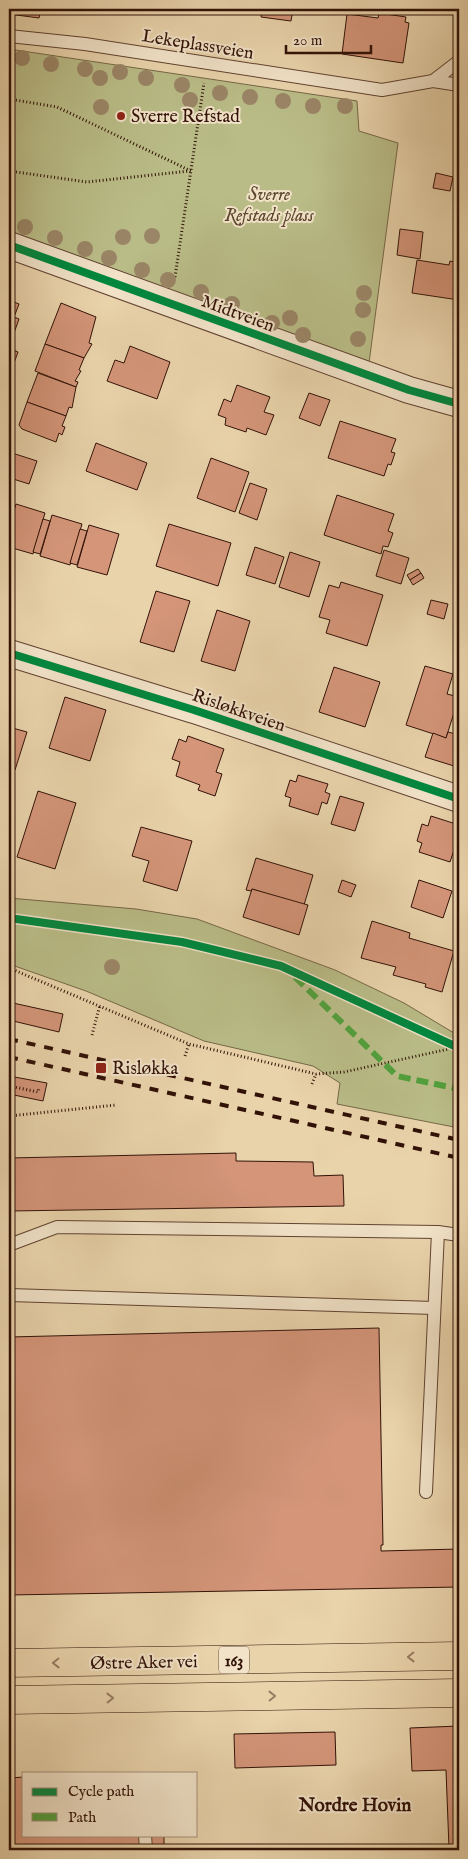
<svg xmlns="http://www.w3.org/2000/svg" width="468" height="1859" viewBox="0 0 468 1859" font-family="'IM FELL English',serif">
	<rect width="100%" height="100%" fill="#e9d3ab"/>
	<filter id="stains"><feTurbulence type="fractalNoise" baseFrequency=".004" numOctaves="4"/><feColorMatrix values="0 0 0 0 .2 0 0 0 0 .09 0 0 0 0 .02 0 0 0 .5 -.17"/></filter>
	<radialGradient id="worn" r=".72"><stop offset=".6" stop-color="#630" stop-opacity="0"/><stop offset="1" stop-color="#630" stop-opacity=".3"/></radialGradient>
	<g fill="#b9bc87" stroke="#766747">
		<path d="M9 49 357 101 359 131 398 143 369 363 9 233Z"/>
		<path d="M9 898 136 909 197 919 335 970 404 1003 459 1036V1128L337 1104 340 1083 313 1066 204 1041 86 991 9 964Z"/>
	</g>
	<g fill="#d49579" stroke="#321207">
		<path d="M9 9H41L39 18 9 14Z"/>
		<path d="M262 9H293L291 21 261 17Z"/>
		<path d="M379 13 406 17 405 22 409 23 403 63 342 54 347 14 378 18Z"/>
		<path d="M436 173 453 177 450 191 433 188Z"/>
		<path d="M400 229 423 232 420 259 397 255Z"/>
		<path d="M417 260 449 265 450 261 459 263V300L412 293Z"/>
		<path d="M9 300 19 304 14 317 19 319 14 333 9 331Z"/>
		<path d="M61 303 96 317 89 343 92 344 84 358 45 344Z"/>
		<path d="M45 344 84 358 79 370 81 371 75 381 78 382 76 387 35 371Z"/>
		<path d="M130 346 170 362 157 399 107 381 115 360 124 363Z"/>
		<path d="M9 348 18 352 10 374H9Z"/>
		<path d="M38 373 76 387 72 408 69 407 66 416 27 402Z"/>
		<path d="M237 385 270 397 264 412 274 415 266 435 247 428 246 432 225 425 226 418 218 415 224 399 231 402Z"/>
		<path d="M309 393 330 400 320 426 299 418Z"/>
		<path d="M27 402 66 416 62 426 65 427 62 435 59 433 56 442 22 429 19 425Z"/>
		<path d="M340 421 396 439 391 452 395 453 391 465 388 464 384 476 328 458Z"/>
		<path d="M96 443 147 463 137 490 86 471Z"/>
		<path d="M9 452 37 461 29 484 10 478 9 482Z"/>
		<path d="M211 458 249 472 235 512 197 498Z"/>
		<path d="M250 483 267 489 257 520 239 513Z"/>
		<path d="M337 495 394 514 388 531 393 533 388 547 383 546 381 554 324 535Z"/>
		<path d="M16 504 45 513 33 554 9 547V527Z"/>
		<path d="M52 515 82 524 70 565 40 556Z"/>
		<path d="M43 519 50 521 40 554 33 552Z"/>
		<path d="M169 524 231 543 218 586 156 566Z"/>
		<path d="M89 525 119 534 107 575 77 567Z"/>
		<path d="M80 529 87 531 77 565 70 563Z"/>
		<path d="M255 547 284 557 275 584 246 575Z"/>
		<path d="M384 550 409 558 401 584 376 576Z"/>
		<path d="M290 552 320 562 309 597 279 587Z"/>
		<path d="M418 569 421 573 410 580 407 575Z"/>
		<path d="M421 573 424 578 413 585 410 580Z"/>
		<path d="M341 582 383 595 367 646 326 633 330 620 319 617 329 585 339 588Z"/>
		<path d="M156 591 190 601 174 652 140 642Z"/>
		<path d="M431 600 448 604 444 619 427 614Z"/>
		<path d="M217 610 250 621 235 671 201 661Z"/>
		<path d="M425 666 453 674 447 694 459 697 446 738 406 725Z"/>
		<path d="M334 667 380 682 365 727 319 712Z"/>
		<path d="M65 697 106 710 90 761 49 748Z"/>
		<path d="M9 727 27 732 15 770 12 769 10 775Z"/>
		<path d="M448 732 459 735V749L454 766 425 757 433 733 446 738Z"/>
		<path d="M188 736 224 749 216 772 222 774 215 796 198 790 200 785 176 776 180 762 172 759 179 739 186 742Z"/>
		<path d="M298 775 328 784 325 792 330 794 327 804 322 802 318 815 289 806 291 798 285 796 290 780 296 782Z"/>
		<path d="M38 791 76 803 55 869 17 857Z"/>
		<path d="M340 796 364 803 355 831 331 824Z"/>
		<path d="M431 816 459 825V852L454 850 450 862 419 852 422 843 417 841 422 824 428 826Z"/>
		<path d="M141 827 192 841 177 891 143 881 149 861 132 856Z"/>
		<path d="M256 858 313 875 304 905 252 889 251 891 246 890Z"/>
		<path d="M342 880 356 885 351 897 338 892Z"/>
		<path d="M419 880 452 891 443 918 411 907Z"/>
		<path d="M252 889 308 905 299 935 243 917Z"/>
		<path d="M372 921 410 933 409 938 454 951 442 992 425 987 426 984 393 975 396 967 361 958Z"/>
		<path d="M13 1003 63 1014 59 1032 9 1020Z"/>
		<path d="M9 1076 47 1083 43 1101 9 1094Z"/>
		<path d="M236 1153V1161L313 1162 314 1176 343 1175 344 1206 9 1211V1158Z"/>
		<path d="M379 1328 383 1545H381V1551L459 1549V1587L9 1595V1337Z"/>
		<path d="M459 1726V1848H449L446 1770 412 1771 410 1728Z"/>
		<path d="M335 1732 336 1765 235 1768 234 1734Z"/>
		<path d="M24 1777V1835H164V1850H9V1778Z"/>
		<path d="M363 1847V1850H334V1848Z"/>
	</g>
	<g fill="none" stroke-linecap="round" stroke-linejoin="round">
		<g stroke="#604230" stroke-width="14">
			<g id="lane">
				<path d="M9 36 85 44 382 90 433 81 459 85"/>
				<path d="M433 81 459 61"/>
				<path d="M9 1245 57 1227 438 1232 459 1235"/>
				<path d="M9 1295 434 1308"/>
				<path d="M426 1492 438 1232"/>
				<path d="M145 1835 146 1850"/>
			</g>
		</g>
		<g stroke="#604230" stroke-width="28">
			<g id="street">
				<path d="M9 245 409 390 459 404"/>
				<path d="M9 653 194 710 459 799"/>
			</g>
		</g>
		<g stroke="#321207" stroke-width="29">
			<g id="highway">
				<path d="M9 1663 459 1656"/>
				<path d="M9 1700 459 1693"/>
			</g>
		</g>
		<g stroke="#321207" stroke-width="3" stroke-dasharray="1 2.5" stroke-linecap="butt">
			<path d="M9 99 57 107 191 171"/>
			<path d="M9 171 87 182 189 171"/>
			<path d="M175 277 204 83"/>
			<path d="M9 968 189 1044 316 1074 344 1072 458 1047"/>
			<path d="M92 1035 100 1005"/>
			<path d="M185 1056 189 1044"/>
			<path d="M312 1084 316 1074"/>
			<path d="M9 1086 38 1092 39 1087"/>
			<path d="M9 1116 116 1105"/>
		</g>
		<use href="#lane" stroke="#f1e2c8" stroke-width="12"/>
		<use href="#street" stroke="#f1e2c8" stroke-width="26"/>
		<use href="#highway" stroke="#e9d3ab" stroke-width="28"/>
		<g stroke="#321207" stroke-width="4" stroke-dasharray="9 9" stroke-linecap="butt">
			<path d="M9 1039 459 1140"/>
			<path d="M9 1057 459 1158"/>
		</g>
		<path stroke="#52a03d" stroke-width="6" stroke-dasharray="12 6" stroke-linecap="butt" d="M295 977 397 1076 459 1089"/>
		<g stroke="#f1e2c8" stroke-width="11">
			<g id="cycleway">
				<path d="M9 245 409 390 459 404"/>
				<path d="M9 653 194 710 459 799"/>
				<path d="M9 918 182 942 281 966 459 1048"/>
			</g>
		</g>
		<use href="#cycleway" stroke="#00873e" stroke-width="8"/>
	</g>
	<g fill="#9a8566">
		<circle cx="22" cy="58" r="8"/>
		<circle cx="51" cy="64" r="8"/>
		<circle cx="85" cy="69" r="8"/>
		<circle cx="120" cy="72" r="8"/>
		<circle cx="100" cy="78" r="8"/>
		<circle cx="146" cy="78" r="8"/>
		<circle cx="182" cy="85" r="8"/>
		<circle cx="220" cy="93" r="8"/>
		<circle cx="250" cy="97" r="8"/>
		<circle cx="190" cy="100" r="8"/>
		<circle cx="283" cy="101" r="8"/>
		<circle cx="313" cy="106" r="8"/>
		<circle cx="345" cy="106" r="8"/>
		<circle cx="101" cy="107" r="8"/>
		<circle cx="25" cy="227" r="8"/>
		<circle cx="152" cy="236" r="8"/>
		<circle cx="123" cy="237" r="8"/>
		<circle cx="55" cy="238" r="8"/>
		<circle cx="85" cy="249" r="8"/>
		<circle cx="109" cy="258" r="8"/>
		<circle cx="142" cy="270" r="8"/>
		<circle cx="168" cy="280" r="8"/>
		<circle cx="201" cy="292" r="8"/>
		<circle cx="364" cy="293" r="8"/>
		<circle cx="232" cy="304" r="8"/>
		<circle cx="363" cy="310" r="8"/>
		<circle cx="290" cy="318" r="8"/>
		<circle cx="272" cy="323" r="8"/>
		<circle cx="303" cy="335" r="8"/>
		<circle cx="358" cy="339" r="8"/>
		<circle cx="112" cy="967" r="8"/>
	</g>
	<defs><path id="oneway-chevron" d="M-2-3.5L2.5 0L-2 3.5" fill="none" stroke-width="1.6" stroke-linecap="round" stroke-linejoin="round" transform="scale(1.25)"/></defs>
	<g stroke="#977c61">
		<use href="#oneway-chevron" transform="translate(411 1657) rotate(179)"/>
		<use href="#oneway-chevron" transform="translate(56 1663) rotate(179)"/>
		<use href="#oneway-chevron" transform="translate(272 1696) rotate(-1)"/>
		<use href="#oneway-chevron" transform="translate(110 1698) rotate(-1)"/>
	</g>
	<g fill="#8f2418" stroke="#f1e2c8" stroke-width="2">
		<circle cx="121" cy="116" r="5"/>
		<rect x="95" y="1062" width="12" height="12" rx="2.5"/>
	</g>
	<g text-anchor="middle" stroke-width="4" stroke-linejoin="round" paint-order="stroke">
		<rect fill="#f1e2c8" stroke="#6b5041" stroke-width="1" x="219" y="1646.5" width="30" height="27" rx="4"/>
		<g font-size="16" font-weight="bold" fill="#321207">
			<text x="234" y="1666">163</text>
		</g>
		<g font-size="18" fill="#321207" stroke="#f1e2c8">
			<text transform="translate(198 44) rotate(9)" y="6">Lekeplassveien</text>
			<text transform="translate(238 313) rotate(20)" y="6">Midtveien</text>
			<text transform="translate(239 710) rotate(19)" y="6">Risløkkveien</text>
			<text transform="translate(144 1662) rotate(-1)" y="6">Østre Aker vei</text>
		</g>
		<g font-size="18" fill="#321207" stroke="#f1e2c8" text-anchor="start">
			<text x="131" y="122">Sverre Refstad</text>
			<text x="112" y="1074">Risløkka</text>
		</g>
		<g font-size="18" font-style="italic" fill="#5a452d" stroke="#f1e2c8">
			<text x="269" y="200">Sverre<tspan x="269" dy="21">Refstads plass</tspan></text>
		</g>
		<g font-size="19" font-weight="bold" fill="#321207" stroke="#f1e2c8">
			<text x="355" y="1811">Nordre Hovin</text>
		</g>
	</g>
	<rect width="468" height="1859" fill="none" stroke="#e9d3ab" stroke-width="30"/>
	<rect x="10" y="10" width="448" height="1839" fill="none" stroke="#321207" stroke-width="2.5"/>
	<rect x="15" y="15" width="438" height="1829" fill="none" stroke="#321207"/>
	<rect x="22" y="1772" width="175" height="65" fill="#f1e2c8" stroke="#a58f7b"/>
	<rect x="32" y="1788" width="25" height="8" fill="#00873e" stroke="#a58f7b"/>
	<text x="68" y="1796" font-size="15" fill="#321207">Cycle path</text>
	<rect x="32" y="1813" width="25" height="8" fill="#52a03d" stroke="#a58f7b"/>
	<text x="68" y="1822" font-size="15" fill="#321207">Path</text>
	<path d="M286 45v8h85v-8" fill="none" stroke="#321207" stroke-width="2.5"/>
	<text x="293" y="45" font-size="15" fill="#321207" stroke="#f1e2c8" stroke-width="4" paint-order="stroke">20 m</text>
	<rect width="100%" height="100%" filter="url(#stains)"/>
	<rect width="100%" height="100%" fill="url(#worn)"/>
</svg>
